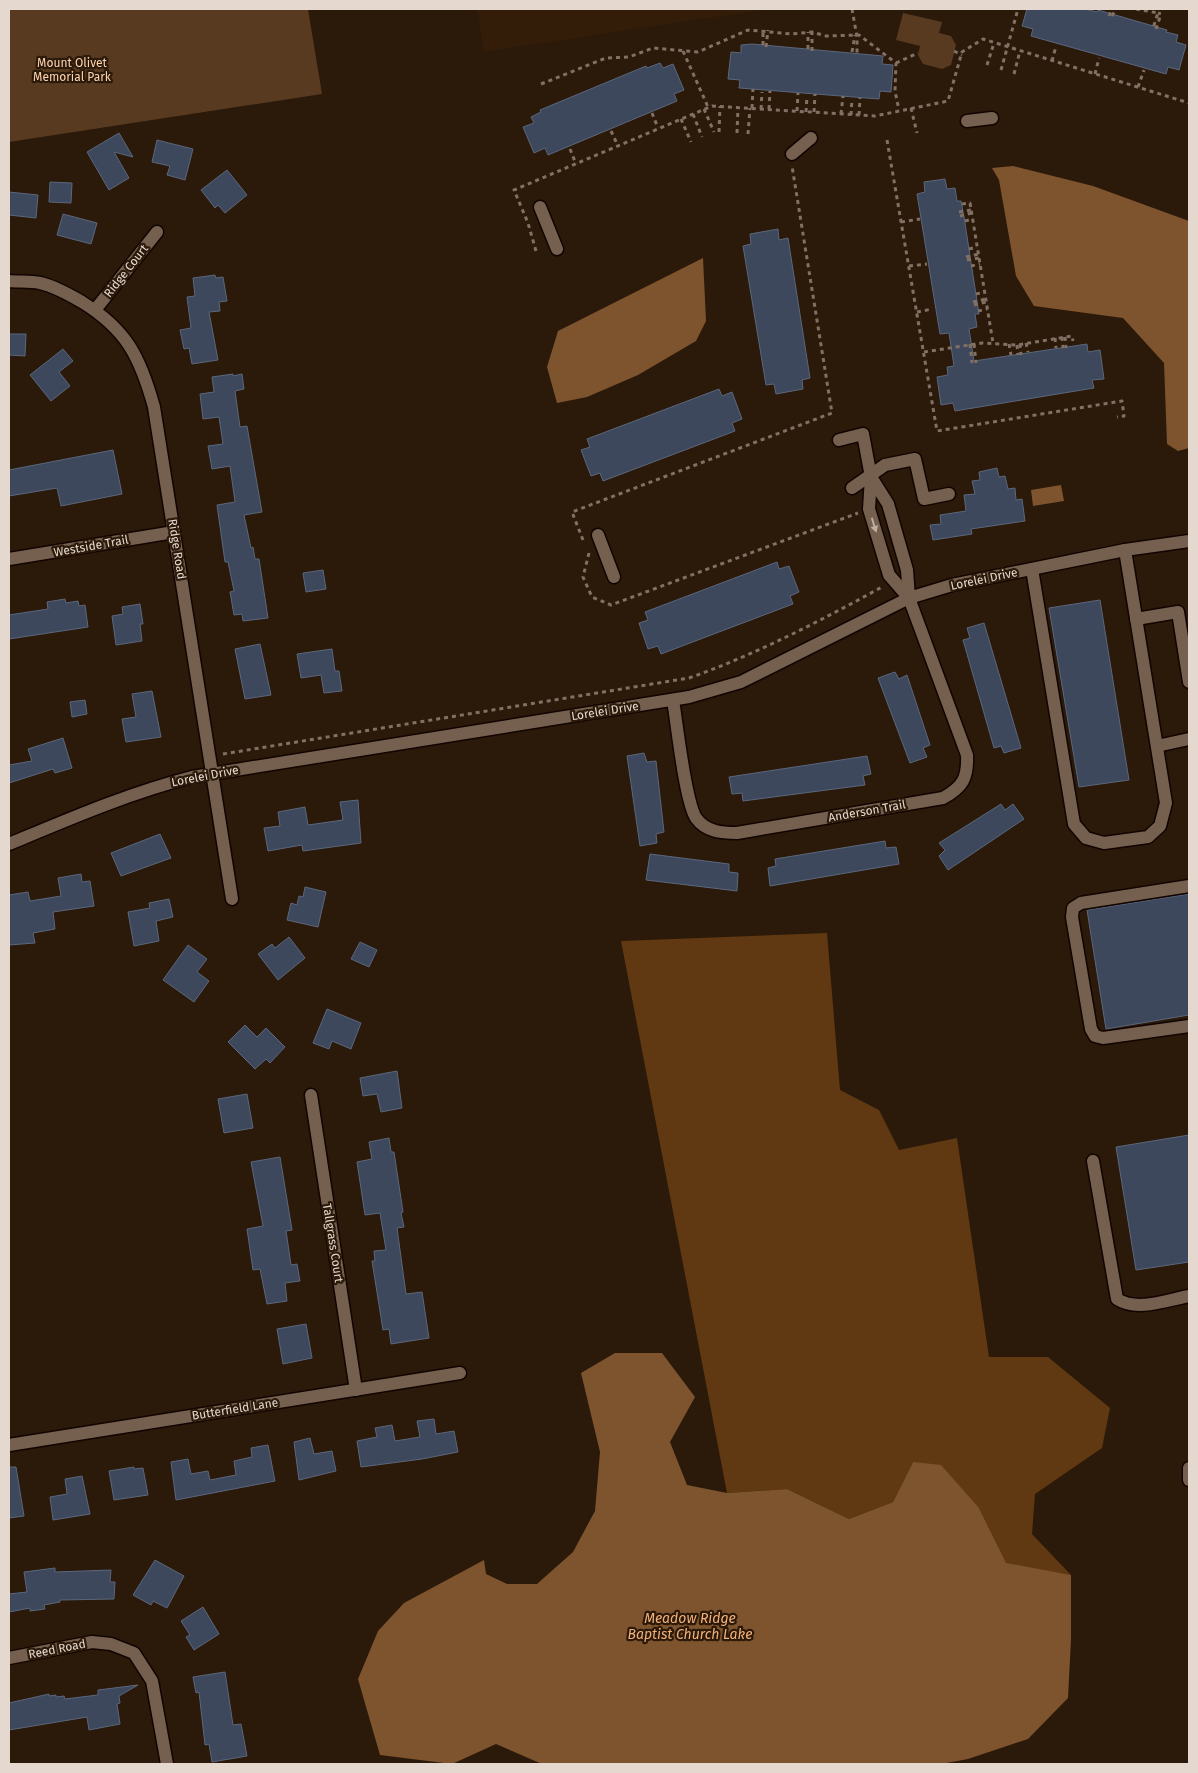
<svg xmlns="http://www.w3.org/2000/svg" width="1198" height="1773" viewBox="0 0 1198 1773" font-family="'Fira Sans',sans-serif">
	<rect width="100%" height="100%" fill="#2b190a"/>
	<path fill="#331d08" d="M477 9H767L484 52Z"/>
	<g fill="#583a20">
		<path d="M9 9H308L322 94 9 142Z"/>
		<path d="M903 13 942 22 939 33 951 36 956 45 951 65 942 69 923 64 918 55 920 46 896 40Z"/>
	</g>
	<path fill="#603812" d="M827 933 840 1090 879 1110 899 1150 957 1138 989 1357H1048L1110 1408 1102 1448 1035 1494 1032 1534 1071 1575 1006 1564 979 1508 913 1462 893 1502 849 1519 787 1489 727 1493 621 941Z"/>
	<g fill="#7e542f">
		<path d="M1013 166 1093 186 1189 221V448L1178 451 1167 444 1164 363 1123 318 1034 306 1016 276 999 180 992 168Z"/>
		<path d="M703 258 706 321 696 341 638 375 587 397 557 403 547 367 558 331Z"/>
		<path d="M1061 485 1064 501 1033 506 1031 490Z"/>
		<path d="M615 1353H662L695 1397 670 1442 687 1485 727 1493 787 1489 849 1519 893 1502 913 1462 941 1465 979 1508 1006 1563 1071 1575V1639L1068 1698 1028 1739 968 1759 941 1764H542L496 1744 452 1764 380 1755 358 1679 378 1631 404 1603 484 1560 486 1574 507 1584H537L573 1552 595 1511 600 1452 581 1373Z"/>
	</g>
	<g fill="#3d485d" stroke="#5b677c">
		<path d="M1027 9H1085L1097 12 1098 10 1167 30 1166 32 1178 35 1176 42 1186 45 1179 70 1168 67 1166 74 1031 36 1033 29 1022 26Z"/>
		<path d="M752 44 883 56 882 64 893 65 891 92 880 91 879 99 739 88 740 80 728 79 731 52 741 53V45Z"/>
		<path d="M660 63 663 68 673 64 684 90 674 94 677 101 548 155 545 148 534 153 523 127 534 123 531 117 541 112 540 110 646 66 647 68Z"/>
		<path d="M119 133 133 157 114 152 129 178 109 190 87 152Z"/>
		<path d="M157 140 193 149 185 180 167 175 170 166 152 162Z"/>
		<path d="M227 170 247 195 225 213 218 205 215 208 201 190Z"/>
		<path d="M945 179 947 189 955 188 957 201H961L964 217 979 314H975L977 327 969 329 974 361 1087 344 1088 352 1100 350 1104 379 1092 380 1094 388 955 411 953 403 941 405 937 377 948 375 947 367 954 366 949 333 940 334 917 194 925 192 924 182Z"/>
		<path d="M50 182 72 183 71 203 49 202Z"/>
		<path d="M9 192 38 195 36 218 9 215Z"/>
		<path d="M63 214 97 223 91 244 57 235Z"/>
		<path d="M778 229 779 240 788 238 810 378 802 380 803 389 776 394 774 384 766 385 743 246 751 244 750 234Z"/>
		<path d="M215 275 216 278 223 277 227 301 219 302 220 311 209 312 218 360 192 364 189 348 184 349 180 330 191 328 187 297 195 296 193 278Z"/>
		<path d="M9 334H26L25 356 9 355Z"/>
		<path d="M63 349 73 361 59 372 70 386 51 401 30 375Z"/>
		<path d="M233 374V376L242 374 244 389 235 391 240 427 247 426 262 512 244 515 251 548 253 547 255 559H259L268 618 243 621 242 614 234 615 230 592 234 591 228 562H225L217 505 235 502 230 466 212 469 208 446 223 444 219 417 203 419 200 394 214 392 212 377Z"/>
		<path d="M719 389 722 396 732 392 742 419 732 423 735 431 603 481 600 473 591 476 581 450 590 447 587 439Z"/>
		<path d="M113 450 122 494 61 506 57 488 9 496V470Z"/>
		<path d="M997 468 999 477 1005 476 1008 489 1015 488 1016 500 1022 499 1025 521 971 529 972 534 933 540 930 525 941 524 940 515 966 511 964 495 975 494 972 481 980 480 979 472Z"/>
		<path d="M777 562 779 569 789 566 799 592 790 596 793 604 661 654 658 646 648 649 639 623 648 620 645 612Z"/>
		<path d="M323 570 326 589 306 592 303 573Z"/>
		<path d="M65 599 66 603 78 601 79 606 85 605 88 627 9 639V615L48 609 47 602Z"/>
		<path d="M1100 600 1129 780 1079 787 1049 608Z"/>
		<path d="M140 604 143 624H140L142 641 116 645 112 616 123 614 122 607Z"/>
		<path d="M984 623 1021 748 1004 753 1001 746 994 748 963 640 970 638 967 628Z"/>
		<path d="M260 644 271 695 245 699 235 649Z"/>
		<path d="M332 649 335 671H339L342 691 324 693 321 675 301 678 297 654Z"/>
		<path d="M895 672 899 679 907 675 930 745 923 748 927 757 910 763 878 678Z"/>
		<path d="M152 691 161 737 126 742 122 719 136 717 132 694Z"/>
		<path d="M85 700 87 714 72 717 70 702Z"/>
		<path d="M63 738 72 768 55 773 53 769 9 783V765L32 761 28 749Z"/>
		<path d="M644 753 647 762 656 761 664 832 656 834 657 843 640 846 627 756Z"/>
		<path d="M867 756 871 774 863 776 865 785 743 801 742 793 732 794 729 777Z"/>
		<path d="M358 800 361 843 303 851 302 845 268 851 264 828 280 826 278 812 305 807 308 825 343 820 340 802Z"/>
		<path d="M1001 804 1005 810 1013 804 1024 819 948 870 939 856 945 850 939 843Z"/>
		<path d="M160 834 171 858 121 876 111 853Z"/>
		<path d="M885 841 886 848 896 847 899 864 770 886 768 868 776 866 775 859Z"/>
		<path d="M650 854 729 864V872L738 873 737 891 646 880Z"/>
		<path d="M81 874 82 882 90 881 94 906 53 912 55 929 33 933 35 943 9 945V895L28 892 30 901 61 896 58 878Z"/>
		<path d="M305 887 326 892 318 927 287 920 291 903 297 905 299 896 303 897Z"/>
		<path d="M1189 894V1015L1106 1029 1087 910Z"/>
		<path d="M169 899 173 917 156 921 159 941 134 946 128 912 150 908 149 903Z"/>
		<path d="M289 937 305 958 278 980 258 954 272 944 275 948Z"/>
		<path d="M360 942 377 950 369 967 351 959Z"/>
		<path d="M188 945 207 959 197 972 209 981 194 1002 163 980Z"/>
		<path d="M327 1009 361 1023 351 1049 332 1041 329 1049 313 1043Z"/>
		<path d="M245 1025 257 1037 266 1028 285 1047 270 1063 266 1059 255 1069 228 1042Z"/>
		<path d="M397 1071 402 1108 381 1112 377 1094 363 1096 360 1078Z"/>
		<path d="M247 1094 253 1128 224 1133 218 1099Z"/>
		<path d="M1189 1135V1262L1136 1270 1116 1147Z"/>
		<path d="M389 1138 391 1152H394L403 1212 401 1213 404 1227 397 1228 406 1294 422 1292 429 1338 391 1344 389 1329 383 1330 372 1261H375L374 1251 386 1250 380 1213 365 1215 357 1162 372 1159 369 1142Z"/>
		<path d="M280 1157 292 1230 286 1231 291 1265 297 1264 300 1281 285 1283 287 1301 267 1304 260 1269 253 1270 247 1229 263 1226 251 1162Z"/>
		<path d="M306 1324 312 1358 283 1364 277 1329Z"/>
		<path d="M434 1419 436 1434 454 1431 458 1452 422 1459 361 1467 357 1441 377 1437 375 1428 392 1425 395 1441 420 1437 417 1421Z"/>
		<path d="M310 1438 314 1454 332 1451 336 1471 299 1480 294 1442Z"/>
		<path d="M268 1445 275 1481 176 1500 171 1462 188 1459 191 1474 208 1471 210 1480 236 1475 234 1461 252 1457 251 1448Z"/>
		<path d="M9 1467H16L24 1516 9 1518Z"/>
		<path d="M134 1467V1469L143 1468 148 1495 114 1500 109 1471Z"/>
		<path d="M82 1476 90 1514 53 1520 50 1497 67 1494 65 1479Z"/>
		<path d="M155 1560 184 1576 167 1608 153 1601 151 1605 133 1595Z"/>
		<path d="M55 1568V1572L111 1570 110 1582H115L114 1599 60 1600V1602L44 1605 45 1609 30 1611V1608L9 1612V1594L27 1592 24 1572Z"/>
		<path d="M203 1607 219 1634 194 1650 186 1637 190 1635 181 1621Z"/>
		<path d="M225 1672 233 1725 241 1724 247 1756 212 1762 209 1744 205 1745 199 1692 196 1693 193 1677Z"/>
		<path d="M138 1685 119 1696 120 1703 117 1704 120 1724 89 1730 87 1717 9 1730V1703L49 1694V1696L56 1695V1697L64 1696 65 1699 98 1695V1690Z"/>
	</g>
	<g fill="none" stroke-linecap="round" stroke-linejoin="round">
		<g stroke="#120400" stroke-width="15">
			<g id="minor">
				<path d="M967 121 992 118"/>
				<path d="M792 154 811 138"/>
				<path d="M540 207 557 249"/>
				<path d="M9 281C19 282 30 281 40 283 54 286 70 295 82 302 127 330 140 357 154 407L232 899"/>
				<path d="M95 310 157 232"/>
				<path d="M839 440 863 434 871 477 869 509 889 575 909 598"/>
				<path d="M852 488 885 465 915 459 924 499 949 494"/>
				<path d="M598 535 614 577"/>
				<path d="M9 559 174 532"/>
				<path d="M1032 569 1074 824 1086 838 1104 843 1148 837 1160 826 1166 803 1125 550"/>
				<path d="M1136 619 1178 612 1189 682"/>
				<path d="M673 700C677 724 685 801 696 818 706 832 722 833 737 833L943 798C963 787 968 778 967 755L909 598 907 570 888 504 871 477"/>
				<path d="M1157 746 1189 739"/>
				<path d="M9 844C69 819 129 793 192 777L689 697 741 682 909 598 952 585 1125 550 1189 541"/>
				<path d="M1189 886 1081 903 1073 908 1072 917 1091 1029 1095 1036 1103 1038 1189 1026"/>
				<path d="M311 1095 356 1390"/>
				<path d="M1093 1161 1117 1299C1137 1312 1167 1300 1189 1296"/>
				<path d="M9 1445 460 1373"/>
				<path d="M1189 1468V1480"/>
				<path d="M9 1658 92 1642 111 1644 134 1653 152 1681 167 1764"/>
			</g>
		</g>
		<g stroke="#817165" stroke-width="3" stroke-dasharray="4 4" stroke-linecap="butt">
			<path d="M852 9 857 37V54"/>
			<path d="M1136 9 1158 13 1153 28"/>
			<path d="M1109 16 1112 9"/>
			<path d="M1112 16 1116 9"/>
			<path d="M1156 29 1161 14 1158 13"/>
			<path d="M763 45V30"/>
			<path d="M766 47 768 30"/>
			<path d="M808 49V32"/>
			<path d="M683 51 708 107"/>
			<path d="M812 51V32"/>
			<path d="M954 51 962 55"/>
			<path d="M852 52 855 35"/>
			<path d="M1052 61 1056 46"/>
			<path d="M896 63 918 53"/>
			<path d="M987 65 994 43"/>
			<path d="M1001 70 1018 9"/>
			<path d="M1014 74 1020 51"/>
			<path d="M1095 74 1099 58"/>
			<path d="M541 84 606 58 629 57 653 48 698 52 748 30 792 34 812 32 826 36 859 35 896 63 895 91 899 110"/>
			<path d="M1138 87 1144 70"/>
			<path d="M752 108 753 89"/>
			<path d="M911 108 917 133"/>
			<path d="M704 109 714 132"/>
			<path d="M761 109 762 92"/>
			<path d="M769 109 770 91"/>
			<path d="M797 111 798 93"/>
			<path d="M806 112 807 96"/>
			<path d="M814 112 815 94"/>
			<path d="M652 113 658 128"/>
			<path d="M693 114 702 137"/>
			<path d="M841 114 843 96"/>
			<path d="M851 115 852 99"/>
			<path d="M859 115 860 98"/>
			<path d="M681 119 691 142"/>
			<path d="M611 131 618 146"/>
			<path d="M719 132 720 106"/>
			<path d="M737 133 738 107"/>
			<path d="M748 134 750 108"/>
			<path d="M887 140 937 431 1122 401 1124 416 1117 417"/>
			<path d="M570 149 576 164"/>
			<path d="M962 204 970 203 993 343"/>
			<path d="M959 212 971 210"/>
			<path d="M960 216 972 213"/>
			<path d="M965 221 973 219"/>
			<path d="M901 222 920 219"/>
			<path d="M969 249 977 247"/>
			<path d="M536 251 528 223 514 190 712 106 875 116 948 101 962 52 983 39 1189 103"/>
			<path d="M966 257 979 254"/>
			<path d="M967 260 979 258"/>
			<path d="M909 266 927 264"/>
			<path d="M971 266 980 264"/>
			<path d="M976 294 985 292"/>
			<path d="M973 302 986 299"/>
			<path d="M974 305 986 302"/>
			<path d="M978 311 987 309"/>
			<path d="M917 312 932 309"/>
			<path d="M1062 337 1063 348"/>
			<path d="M1065 337 1066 348"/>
			<path d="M1055 338 1056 348"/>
			<path d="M1026 343 1028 352"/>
			<path d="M970 344 972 363"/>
			<path d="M974 344 976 363"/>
			<path d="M1009 344 1011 355"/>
			<path d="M1020 344 1021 355"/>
			<path d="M1017 345 1018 355"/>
			<path d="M924 352 982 343 1017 345 1072 336 1073 341"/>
			<path d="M583 540 572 512 832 413 792 166"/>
			<path d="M589 553 583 577 592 597 611 605 858 513"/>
			<path d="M223 754 689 678C757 654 820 621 882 587"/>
		</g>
		<use href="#minor" stroke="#75604f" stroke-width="12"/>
	</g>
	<defs><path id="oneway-solid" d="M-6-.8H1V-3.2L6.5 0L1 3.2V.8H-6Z" transform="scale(1.25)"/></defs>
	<use fill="#bdaea2" href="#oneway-solid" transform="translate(874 525) rotate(73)"/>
	<g text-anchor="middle" stroke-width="4.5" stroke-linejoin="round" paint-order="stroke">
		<g font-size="12" fill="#fcd3b1" stroke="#2b190a">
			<text x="72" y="67">Mount Olivet<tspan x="72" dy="14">Memorial Park</tspan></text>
		</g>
		<g font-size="12" fill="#e4d8cf" stroke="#2b190a">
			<text transform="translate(126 271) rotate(-52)" y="4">Ridge Court</text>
			<text transform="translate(91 546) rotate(-10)" y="4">Westside Trail</text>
			<text transform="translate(177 549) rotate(81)" y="4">Ridge Road</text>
			<text transform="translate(984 579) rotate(-12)" y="4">Lorelei Drive</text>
			<text transform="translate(605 711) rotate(-9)" y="4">Lorelei Drive</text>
			<text transform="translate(205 776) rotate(-11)" y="4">Lorelei Drive</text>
			<text transform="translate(867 811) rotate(-10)" y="4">Anderson Trail</text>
			<text transform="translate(333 1243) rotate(81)" y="4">Tallgrass Court</text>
			<text transform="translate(235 1409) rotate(-9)" y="4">Butterfield Lane</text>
			<text transform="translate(57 1649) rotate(-11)" y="4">Reed Road</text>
		</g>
		<g font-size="14" font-style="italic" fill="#f4b179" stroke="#2b190a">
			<text x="690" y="1623">Meadow Ridge<tspan x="690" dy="16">Baptist Church Lake</tspan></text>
		</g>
	</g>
	<rect width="1198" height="1773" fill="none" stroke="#e4d8cf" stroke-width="20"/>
</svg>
